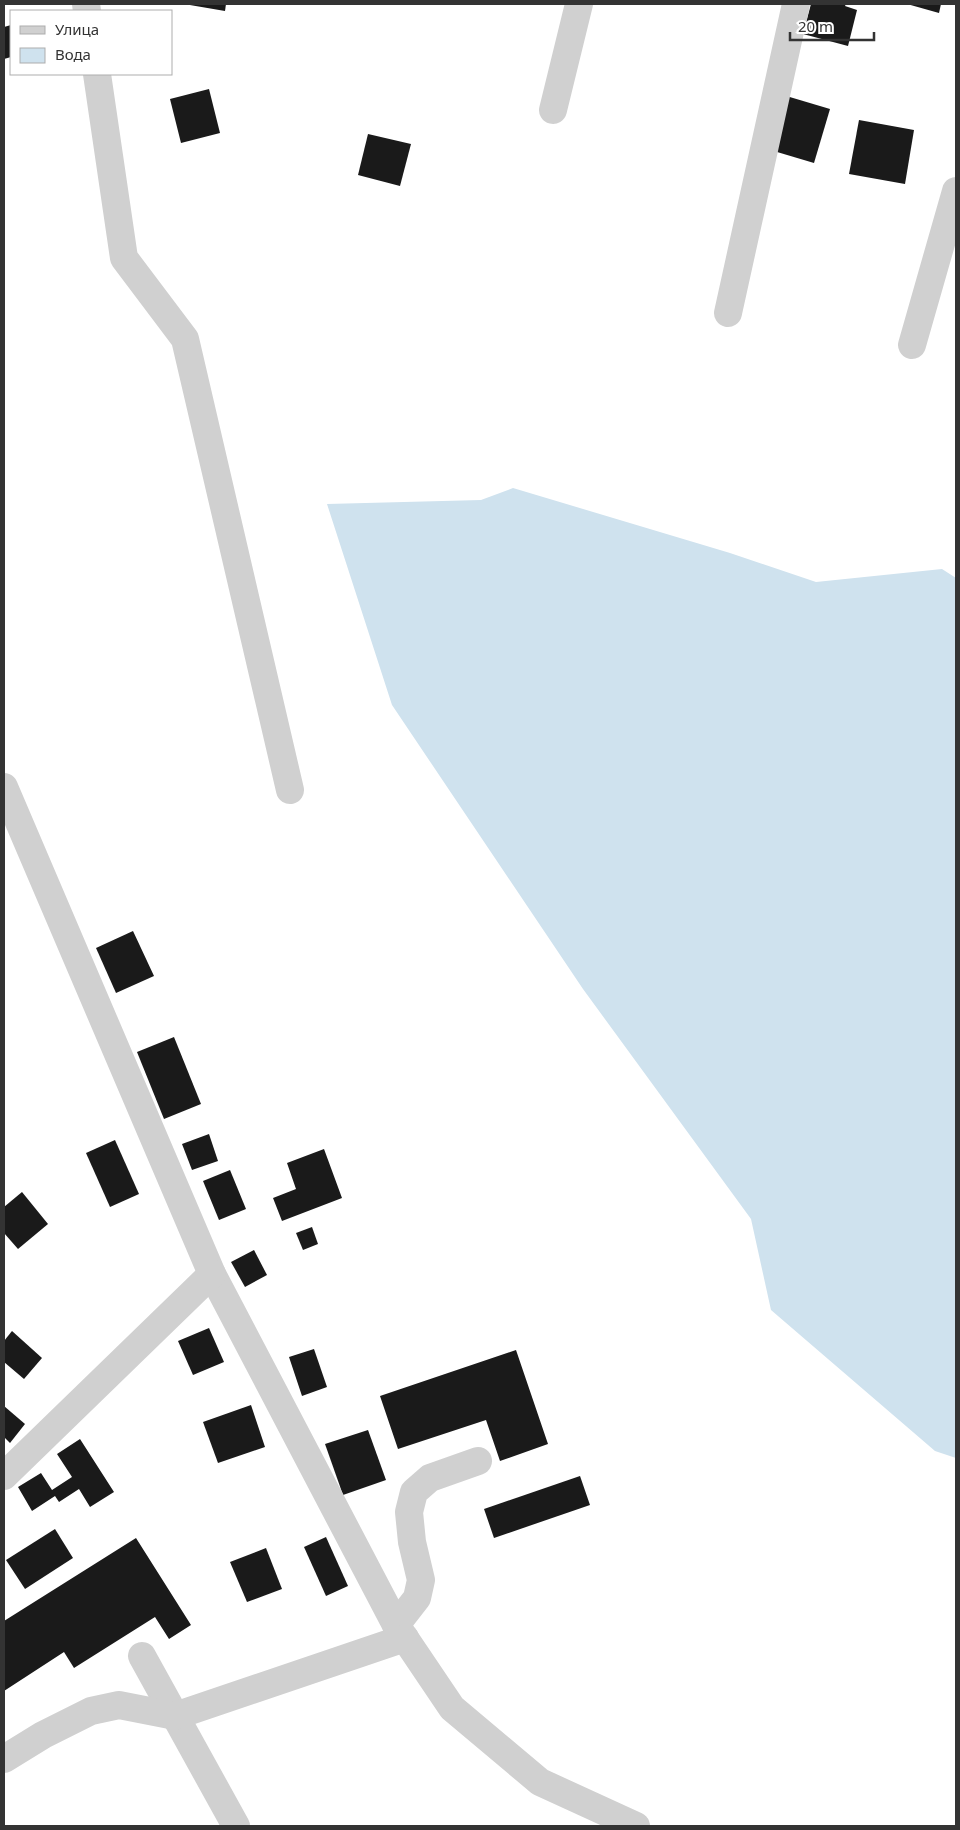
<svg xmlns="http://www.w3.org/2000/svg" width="960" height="1830" viewBox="0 0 960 1830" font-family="'Noto Sans',sans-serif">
	<rect width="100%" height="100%" fill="#fff"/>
	<path fill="#cfe2ee" d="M513 488 730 553 816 582 942 569 956 578V1458L935 1451 771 1310 751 1219 583 989 392 705 327 504 481 500Z"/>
	<g fill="#1a1a1a">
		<path d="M184 4H226L225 11Z"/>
		<path d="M811 4H846L845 6 857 10 848 46 803 34Z"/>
		<path d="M907 4H941L939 13Z"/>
		<path d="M11 25V57L4 59V27Z"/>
		<path d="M209 89 220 133 181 143 170 99Z"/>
		<path d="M783 95 830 109 814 163 767 149Z"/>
		<path d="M859 120 914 130 905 184 849 174Z"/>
		<path d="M368 134 411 144 400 186 358 175Z"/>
		<path d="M133 931 154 976 116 993 96 948Z"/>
		<path d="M174 1037 201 1104 164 1119 137 1052Z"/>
		<path d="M209 1134 218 1161 192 1170 182 1144Z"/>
		<path d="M115 1140 139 1194 110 1207 86 1153Z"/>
		<path d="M324 1149 342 1198 282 1221 273 1198 296 1189 287 1163Z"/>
		<path d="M230 1170 246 1209 219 1220 203 1181Z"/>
		<path d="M22 1192 48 1224 18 1249 4 1233V1207Z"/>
		<path d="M312 1227 318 1244 303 1250 296 1233Z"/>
		<path d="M254 1250 267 1275 245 1287 231 1262Z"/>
		<path d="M209 1328 224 1362 193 1375 178 1341Z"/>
		<path d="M12 1331 42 1358 24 1379 4 1362V1341Z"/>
		<path d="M314 1349 327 1387 302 1396 289 1357Z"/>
		<path d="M516 1350 548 1444 500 1461 486 1420 398 1449 380 1396Z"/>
		<path d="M251 1405 265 1447 218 1463 203 1422Z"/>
		<path d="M4 1406 25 1424 10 1443 4 1437Z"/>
		<path d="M368 1430 386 1480 343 1495 325 1444Z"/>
		<path d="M80 1439 114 1492 90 1507 79 1489 59 1502 55 1496 32 1511 18 1487 41 1473 52 1490 72 1477 57 1454Z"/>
		<path d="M580 1476 590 1505 494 1538 484 1509Z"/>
		<path d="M55 1529 73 1558 25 1589 6 1560Z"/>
		<path d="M326 1537 348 1586 326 1596 304 1547Z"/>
		<path d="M136 1538 191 1625 169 1639 155 1617 74 1668 64 1652 4 1691V1621Z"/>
		<path d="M266 1548 282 1589 247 1602 230 1562Z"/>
	</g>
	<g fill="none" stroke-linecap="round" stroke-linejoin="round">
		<g stroke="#d0d0d0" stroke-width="28">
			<path d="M86 4 87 11"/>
			<path d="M97 74 124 258 185 339 290 790"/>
			<path d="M553 110 579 4"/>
			<path d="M728 313 796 4"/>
			<path d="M912 345 956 191"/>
			<path d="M4 787 212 1274 396 1625 452 1708 540 1782 636 1826"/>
			<path d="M4 1476 212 1274"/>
			<path d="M396 1625 417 1598 421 1580 412 1542 409 1512 414 1492 430 1478 478 1461"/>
			<path d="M142 1656 236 1826"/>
			<path d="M4 1759 43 1735 91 1711 119 1705 175 1716 405 1638"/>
		</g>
	</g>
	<rect width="960" height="1830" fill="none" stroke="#333333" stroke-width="10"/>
	<rect x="10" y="10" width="162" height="65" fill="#ffffff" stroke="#adadad"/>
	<rect x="20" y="26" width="25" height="8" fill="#d0d0d0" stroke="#adadad"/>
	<text x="55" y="35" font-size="15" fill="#333333">Улица</text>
	<rect x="20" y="48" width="25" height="15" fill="#cfe2ee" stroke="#adadad"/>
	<text x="55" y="60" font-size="15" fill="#333333">Вода</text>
	<path d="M790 32v8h84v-8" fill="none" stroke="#333333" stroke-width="2.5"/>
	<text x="798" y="32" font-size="15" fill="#333333" stroke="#ffffff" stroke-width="4" paint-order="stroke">20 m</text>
</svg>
